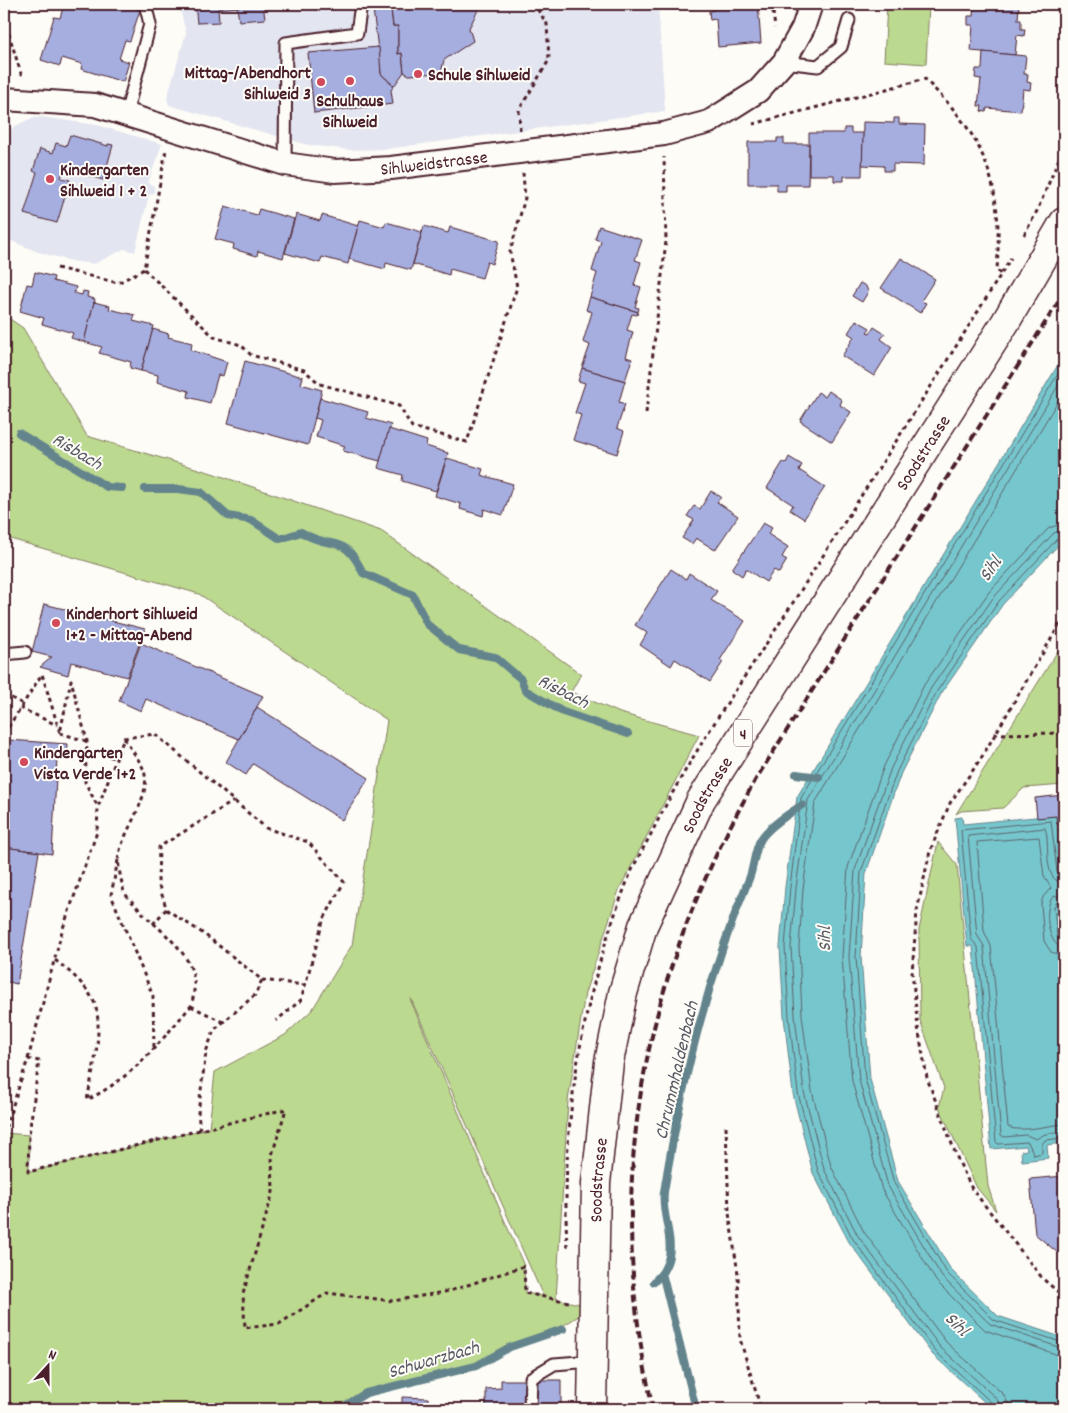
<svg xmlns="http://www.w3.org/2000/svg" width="1068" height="1413" viewBox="0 0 1068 1413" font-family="Dekko,sans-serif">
	<rect width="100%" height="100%" fill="#fdfcf7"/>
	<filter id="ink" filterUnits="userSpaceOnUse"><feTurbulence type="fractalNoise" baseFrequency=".02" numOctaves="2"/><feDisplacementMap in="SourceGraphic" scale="10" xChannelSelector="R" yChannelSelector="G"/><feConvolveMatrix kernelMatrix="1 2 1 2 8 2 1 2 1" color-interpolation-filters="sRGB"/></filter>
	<g filter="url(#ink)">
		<g fill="#e3e5f0">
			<path d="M179 4H658L665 111 386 149 350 150 308 145 169 105 167 98 186 33Z"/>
			<path d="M41 117 97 125 162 144 148 183 154 186V193L149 195 135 252 124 249 94 264 71 261 38 252 4 238 5 143 13 127 30 119Z"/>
		</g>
		<g fill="#bcd990" stroke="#837c5e" fill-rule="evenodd">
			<path d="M887 4H929L926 64 884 61Z"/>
			<path d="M4 315 23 328 87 436 212 473 381 531 581 674 571 692 620 713 699 735 619 890 585 993 568 1101 556 1299 593 1307 561 1327 461 1370 357 1395 336 1409H4V1133L29 1135V1172L209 1128 215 1072 285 1035 312 1010 352 945 372 823 387 720 199 594 4 537ZM410 999H411L543 1296 525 1293 524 1266Z"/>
			<path d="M1064 641V785L1024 788 1003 808 961 811 956 814Z"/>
			<path d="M938 842 957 865 988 1186 996 1211 977 1188 939 1107 944 1088 920 1020 919 930Z"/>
		</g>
		<g fill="#76c7cd" stroke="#64848c">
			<path d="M1064 355V539L1003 604 941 694 901 773 866 873 861 957 870 1079 898 1181 951 1270 998 1316 1064 1338V1409H992L932 1354 849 1242 813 1173 793 1094 784 1017 780 947 785 887 797 797Z"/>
			<path d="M1056 815 1064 897V905L1059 906 1064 963V1143L1047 1145 1048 1158 1022 1161 1021 1151 1027 1150 1026 1146 991 1149 973 946H967L955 818 962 817 963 824Z"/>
		</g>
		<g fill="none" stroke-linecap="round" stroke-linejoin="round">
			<g stroke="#5c626c" stroke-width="1">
				<path d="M1064 523 1049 528 989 592 924 685 884 766 848 867 842 957 852 1081 882 1190 936 1281 985 1330 1064 1357"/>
				<path d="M1064 530 1054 533 993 598 931 688 891 768 855 870 849 957 859 1080 888 1186 942 1277 990 1324 1064 1349"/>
				<path d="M1064 536 1058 538 999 601 937 691 897 771 861 872 856 957 865 1079 894 1183 947 1273 994 1320 1064 1343"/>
				<path d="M1064 877 1057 872 1051 821 961 830 971 939 978 947 996 1142 998 1144 1028 1142 1034 1155 1042 1153V1144L1045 1140 1064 1138"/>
				<path d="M1064 883C1041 882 1051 843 1045 828L968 836 977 935 984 946 1001 1135 1004 1137 1026 1135 1036 1139 1045 1134 1064 1132"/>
				<path d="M1064 894 1053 897C1043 907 1047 947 1064 948"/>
				<path d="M1064 901 1057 902 1054 907 1057 937 1064 942"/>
				<path d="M1064 956 1051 952 1044 941 1041 904 1043 897 1051 888 1044 876 1039 837 977 842 984 931 991 946 1008 1127C1020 1133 1049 1125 1064 1124"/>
				<path d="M995 1409 993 1404 935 1351 853 1239 818 1171 798 1093 789 1017 785 947 790 887 801 798 1064 364"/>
				<path d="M1001 1409 997 1399 940 1347 858 1236 824 1169 804 1092 795 1016 791 947 796 888 808 800 1064 376"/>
				<path d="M1008 1409 1007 1401 1003 1394 946 1342 864 1232 831 1166 812 1091 802 1015 799 947 803 889 815 803 1064 391"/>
			</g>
			<g stroke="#64848c" stroke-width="8">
				<path d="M19 433 107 487 122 488"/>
				<path d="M145 489H178L201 492 228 516 251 520 280 539 301 532C333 552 343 531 363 573L413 595 427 624 459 650 495 657 521 679 525 690 563 712 628 734"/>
				<path d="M796 774 819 777"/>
				<path d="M654 1282 662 1273"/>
				<path d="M340 1409 366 1393 476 1366 510 1347 563 1329"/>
				<path d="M696 1409 662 1273C665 1268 668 1262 669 1256 673 1235 661 1213 664 1192 681 1085 707 978 749 879 754 867 754 850 761 839 768 827 790 813 802 805"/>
			</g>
		</g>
		<g fill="#a6aedf" stroke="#4a1f2b">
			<path d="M64 4H121L140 10 130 41 125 40 119 59 129 62 123 82 81 69 82 64 62 58 60 66 41 60 54 17 60 18Z"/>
			<path d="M195 4H260V5L218 9 219 22 197 23Z"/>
			<path d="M260 4H263L265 19 239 21 237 7Z"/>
			<path d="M377 4H388L391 9 393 26H398V54L402 53 404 72 394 86 381 74 373 9Z"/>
			<path d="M388 4H481L469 28 473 41 444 60 441 73 409 75 404 72 402 53 398 54V26H393L391 9Z"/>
			<path d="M713 4H758L761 43 718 47 716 19 710 20 709 11 714 10Z"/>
			<path d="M974 4H1019L1018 20H1021V29H1025L1024 36 1017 35 1015 55 971 51 973 25H968V16H973Z"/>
			<path d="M379 47 381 74 394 86 391 90 393 104 314 113 308 53Z"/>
			<path d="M983 52 1026 56 1024 74H1028L1027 82 1031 83 1030 90 1023 89 1021 111 987 108 986 112 981 111 982 106H978L981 79 975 78 976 69H982Z"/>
			<path d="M894 118H899V124L925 125 924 165 893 164V171H884V166L862 165 863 122 894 123Z"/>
			<path d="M844 128H851V133H863L862 176H844V181H834V175H809V133H844Z"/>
			<path d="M70 135 108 146V144L113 145 103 180 64 168 61 178 70 180 57 223 24 214 37 172 33 171 40 149 53 153 56 143 66 146Z"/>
			<path d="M777 138H784V144H809L808 185H786V191H777V184H748V142H777Z"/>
			<path d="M225 206 257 215 259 209 294 219 283 258 258 251 257 256 233 249 234 244 215 239Z"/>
			<path d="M296 214 320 221 322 215 358 226 348 264 322 257 320 263 285 253Z"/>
			<path d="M360 220 384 227 386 222 422 232 411 270 386 263 385 269 349 259Z"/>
			<path d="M424 226 448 233 450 227 499 241 492 264 487 262 482 278 450 269 449 275 413 264Z"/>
			<path d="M599 226 642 240 635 260 641 262 634 285 641 287 635 307 639 308 638 312 590 297 597 273 592 271 601 241 595 239Z"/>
			<path d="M901 258 935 279 921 301 926 303 920 313 881 288Z"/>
			<path d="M35 272 54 277 53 281 76 287 74 293 82 295 83 291 88 292 87 297 95 299 84 342 71 338 73 333 42 324 44 318 20 311 27 284 32 285Z"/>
			<path d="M860 283 866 286 868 292 862 302 852 296Z"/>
			<path d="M590 297 638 312 637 315 632 314 627 330 633 332 626 357 632 359 625 381 582 368 590 345 583 342 592 312 586 310Z"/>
			<path d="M94 302 110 306 109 309 135 315 133 321 154 326 141 371 130 368 131 362 99 353 102 347 84 342Z"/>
			<path d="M856 320 870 328 867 332 870 333 874 327 885 334 881 339 892 347 874 376 842 356 854 337 848 333Z"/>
			<path d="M153 329 169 334 168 337 192 343 191 350 227 362 223 376 218 375 210 403 188 397 189 391 157 382 158 375 141 371Z"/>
			<path d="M245 361 303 377 301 384 322 390 308 445 228 423Z"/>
			<path d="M582 368 625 381 619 402 625 404 617 428 624 431 617 454 573 440 581 415 575 413 585 383 578 381Z"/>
			<path d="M829 391 842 400 840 405 851 412 832 442 800 421 818 392 825 397Z"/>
			<path d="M320 398 368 412 366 418 391 425 380 461 343 451 345 446 316 437 321 420 315 418Z"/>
			<path d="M389 429 427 441 426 446 448 453 436 491 402 481 403 475 378 468Z"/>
			<path d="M789 457 802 465 799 470 825 487 804 519 790 510 793 505 767 488 783 462 786 463Z"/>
			<path d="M447 458 483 469 481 475 513 484 503 515 484 509 483 516 460 509 461 504 435 496Z"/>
			<path d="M711 491 721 497 717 502 738 516 715 550 696 538 692 544 682 538 694 520 687 516 694 506 700 509Z"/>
			<path d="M763 523 772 528 768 534 788 547 782 557 787 560 779 573 774 570 766 582 746 569 742 576 732 569Z"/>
			<path d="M671 569 686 579 689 573 717 591 711 600 745 621 720 660 723 662 710 682 675 659 671 666 640 645 647 633 635 625Z"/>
			<path d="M44 604 145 629 127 677 71 662 68 675 40 667 52 657 32 652Z"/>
			<path d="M141 643 263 696 239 739 146 699 141 711 119 701Z"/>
			<path d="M257 707 369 778 342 820 253 764 246 775 226 762Z"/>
			<path d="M8 740 68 744 67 759H57L52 854 4 847Z"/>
			<path d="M1064 795V824H1057L1056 816 1037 818 1035 798Z"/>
			<path d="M4 847 39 852 17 984 4 981Z"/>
			<path d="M1064 1176V1258L1035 1234 1030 1179Z"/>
			<path d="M501 1380H561V1409H486V1389L501 1388Z"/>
			<path d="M402 1397 428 1398V1409H402Z"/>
		</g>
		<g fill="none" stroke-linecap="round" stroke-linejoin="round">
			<g stroke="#4a1f2b" stroke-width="15">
				<g id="service">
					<path d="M784 62 818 66 841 47 849 20"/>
					<path d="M126 114 150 24 145 4"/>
					<path d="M285 164 286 43 357 33 361 4"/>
					<path d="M4 654 25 652"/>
					<path d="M530 1409 531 1378 554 1364 592 1361"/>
				</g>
			</g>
			<g stroke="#4a1f2b" stroke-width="26">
				<g id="minor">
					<path id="s1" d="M4 99 95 105 285 164 335 171 391 168 664 134 709 122 758 91 784 62 803 28 811 4"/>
				</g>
			</g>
			<g stroke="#4a1f2b" stroke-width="31">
				<g id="primary">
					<path id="s2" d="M592 1409 596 1183 609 1062 623 993 643 926 701 800 1005 323 1064 222"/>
				</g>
			</g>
			<g stroke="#4a1f2b" stroke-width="3" stroke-dasharray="4 4" stroke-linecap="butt">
				<path d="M772 4 775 28"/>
				<path d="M4 18 22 77"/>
				<path d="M753 124 925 79C937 92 951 105 961 119 996 165 1001 213 997 269L1000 274"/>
				<path d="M520 130 519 110 549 60 547 24 534 4"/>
				<path d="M1024 235 1037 211 1064 147"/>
				<path d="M57 268 118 283 144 269 166 150"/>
				<path d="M144 269 214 337 241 345 251 355 304 370 320 384 399 406 412 427 467 442 517 287 510 252 525 198 523 173"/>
				<path d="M646 413 666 241 664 157"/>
				<path d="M1064 617 980 760 950 803 930 851 917 911 912 972 918 1027 927 1078 958 1160 972 1189 1043 1279 1064 1297"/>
				<path d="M4 694 23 704"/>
				<path d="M20 708 57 725"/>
				<path d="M60 733 86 741"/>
				<path d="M4 734 42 674 60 733 71 680 87 741 85 782 98 807"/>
				<path d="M994 734 1064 733"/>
				<path d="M86 750 115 758"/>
				<path d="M118 860 111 895 153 996 154 1048"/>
				<path d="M153 924 167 908"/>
				<path d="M55 960C69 971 83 982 92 998 106 1021 92 1075 87 1100 135 1076 157 1045 191 1006 206 957 164 937 136 906 132 901 124 895 123 888 121 879 117 863 119 854 125 827 154 794 143 768 138 758 130 748 124 738"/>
				<path d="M262 980 305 985"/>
				<path d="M191 1006 223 1022"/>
				<path d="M28 1059 62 931 97 832 98 807 124 738 155 734 266 828 308 842 344 882 323 921 301 1000 276 1021"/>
				<path d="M4 1126H6L28 1059 39 1061 29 1135 28 1172 286 1109 272 1155 273 1192 243 1294 245 1328 279 1324 327 1293 393 1301 450 1291 524 1266 525 1293 569 1302"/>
				<path d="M726 1126 729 1213 738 1274 740 1339 761 1409"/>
				<path d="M200 1130 198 1113 206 1052 214 1030 255 995 262 980 204 934 167 910 158 883 159 847 234 801"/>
				<path d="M567 1247C561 1122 582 993 629 877 636 860 646 844 654 828 694 748 746 676 794 601 867 487 940 373 1011 258"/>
			</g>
			<use href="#service" stroke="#fdfcf7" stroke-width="11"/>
			<use href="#minor" stroke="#fdfcf7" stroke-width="22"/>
			<use href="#primary" stroke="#fdfcf7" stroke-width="28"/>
			<path stroke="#4a1f2b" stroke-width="4" stroke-dasharray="8 4" stroke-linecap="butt" d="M653 1409C602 1182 641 980 756 779L1064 293"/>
		</g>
	</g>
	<g fill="#d1495b" stroke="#fdfcf7" stroke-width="2">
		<circle cx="418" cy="74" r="5"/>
		<circle cx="350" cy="81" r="5"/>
		<circle cx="321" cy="82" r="5"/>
		<circle cx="50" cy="179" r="5"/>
		<circle cx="56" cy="623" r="5"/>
		<circle cx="24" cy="762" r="5"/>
	</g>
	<g text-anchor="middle" stroke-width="4" stroke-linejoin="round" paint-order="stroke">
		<rect fill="#fdfcf7" stroke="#806168" stroke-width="1" x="734" y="719.5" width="18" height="27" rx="4"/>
		<g font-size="16" font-weight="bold" fill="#4a1f2b">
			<text x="743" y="739">4</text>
		</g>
		<g font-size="18" font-weight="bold" fill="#4a1f2b" stroke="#fdfcf7" text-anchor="start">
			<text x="311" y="78" text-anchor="end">Mittag-/Abendhort<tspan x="311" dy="21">Sihlweid 3</tspan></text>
			<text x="428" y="80">Schule Sihlweid</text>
			<text x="350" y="106" text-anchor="middle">Schulhaus<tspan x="350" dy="21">Sihlweid</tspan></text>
			<text x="60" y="175">Kindergarten<tspan x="60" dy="21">Sihlweid 1 + 2</tspan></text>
			<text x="66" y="619">Kinderhort Sihlweid<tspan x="66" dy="21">1+2 - Mittag-Abend</tspan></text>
			<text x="34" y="758">Kindergarten<tspan x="34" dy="21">Vista Verde 1+2</tspan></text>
		</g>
		<g font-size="18" fill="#4a1f2b" stroke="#fdfcf7">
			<text dy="6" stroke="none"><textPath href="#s1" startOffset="440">Sihlweidstrasse</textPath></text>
			<text dy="6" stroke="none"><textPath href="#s2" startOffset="1039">Soodstrasse</textPath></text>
			<text dy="6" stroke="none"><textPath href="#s2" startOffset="634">Soodstrasse</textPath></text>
			<text dy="6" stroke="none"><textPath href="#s2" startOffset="229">Soodstrasse</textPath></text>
		</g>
		<g font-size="19" font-style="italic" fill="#595a64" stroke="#fdfcf7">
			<text transform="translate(78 450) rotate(31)" y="7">Risbach</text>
			<text transform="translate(989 568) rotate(-55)" y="7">Sihl</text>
			<text transform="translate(564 690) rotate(27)" y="7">Risbach</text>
			<text transform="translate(823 939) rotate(-90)" y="7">Sihl</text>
			<text transform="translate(675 1070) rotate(-77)" y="7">Chrummhaldenbach</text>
			<text transform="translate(958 1323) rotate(45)" y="7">Sihl</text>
			<text transform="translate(433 1358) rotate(-16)" y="7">Schwarzbach</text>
		</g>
	</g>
	<rect width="1068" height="1413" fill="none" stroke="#fdfcf7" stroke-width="20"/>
	<rect x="10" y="10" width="1048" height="1393" fill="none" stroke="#4a1f2b" stroke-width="2" filter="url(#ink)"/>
	<g transform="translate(48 1366) rotate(21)" stroke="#fdfcf7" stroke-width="4" paint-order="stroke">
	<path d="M0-4L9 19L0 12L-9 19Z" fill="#4a1f2b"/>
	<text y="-8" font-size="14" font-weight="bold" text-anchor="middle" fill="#4a1f2b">N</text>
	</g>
</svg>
